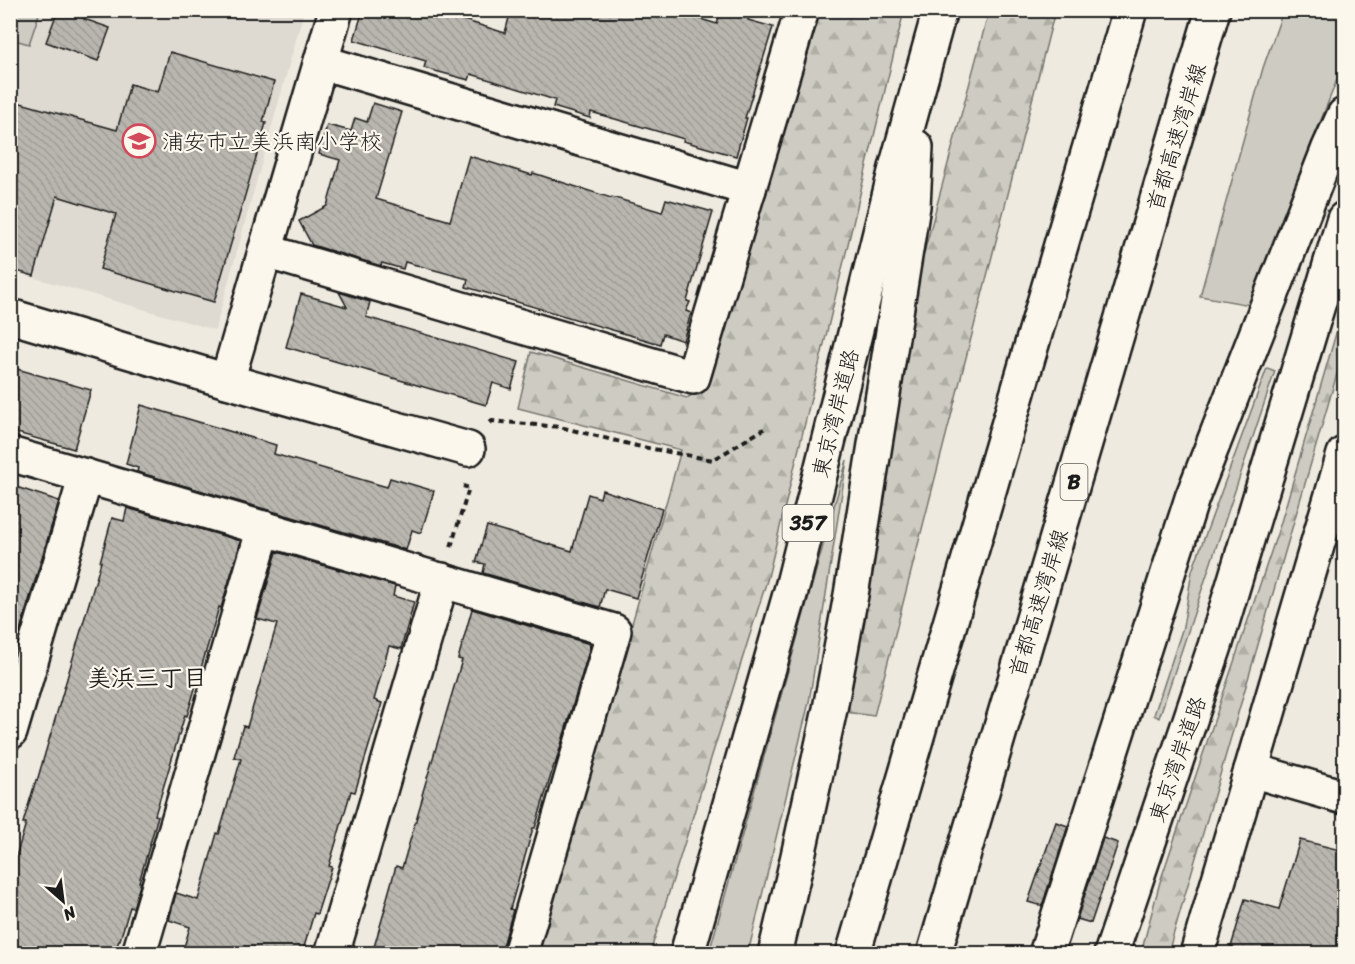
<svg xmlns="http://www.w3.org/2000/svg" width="1355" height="964" viewBox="0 0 1355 964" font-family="Sriracha,'Klee One',sans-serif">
	<defs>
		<pattern id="forest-firs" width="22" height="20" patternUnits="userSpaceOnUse" patternTransform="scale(1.5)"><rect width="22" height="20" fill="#ceccc2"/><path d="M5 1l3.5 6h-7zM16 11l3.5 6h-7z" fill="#b0afa6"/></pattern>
		<pattern id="building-back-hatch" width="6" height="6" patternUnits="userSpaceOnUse" patternTransform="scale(1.5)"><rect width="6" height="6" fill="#b9b6af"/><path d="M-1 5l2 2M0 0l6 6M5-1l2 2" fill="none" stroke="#9e9c96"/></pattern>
	</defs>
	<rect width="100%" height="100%" fill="#eeeadf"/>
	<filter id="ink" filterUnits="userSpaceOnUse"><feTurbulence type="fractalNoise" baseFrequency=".0167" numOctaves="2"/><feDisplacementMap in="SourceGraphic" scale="12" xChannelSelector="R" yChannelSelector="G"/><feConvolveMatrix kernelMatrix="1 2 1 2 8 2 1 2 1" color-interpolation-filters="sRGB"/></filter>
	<g filter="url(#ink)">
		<path fill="#dedad1" d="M10 11H304L215 330 11 271Z"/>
		<g fill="#ceccc2" stroke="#75746f" stroke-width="1.5">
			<path d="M10 11H40L29 44 11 39Z"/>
			<path d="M1283 11H1344V62L1292 193 1250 305 1200 296 1263 68Z"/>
			<path d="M1267 368 1275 371 1159 718 1154 715 1183 627 1192 571Z"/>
			<path d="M847 460 809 702 748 953H709Z"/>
		</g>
		<g fill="url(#forest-firs)" stroke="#75746f" stroke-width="1.5">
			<path d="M805 11H904L768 577 650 953H539L681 450 518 408 531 352 687 398 697 392Z"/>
			<path d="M989 11H1055L874 716 846 712 920 268Z"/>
			<path d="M1344 306V350L1168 953H1141L1160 882 1281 522Z"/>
		</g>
		<g fill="url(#building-back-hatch)" stroke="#1c1c1c" stroke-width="1.5">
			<path d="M58 10H86L84 19 110 28 98 61 46 42Z"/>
			<path d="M363 10H432L505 33 511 10H671L717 24 721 10H751L748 20 773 27 745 118H747L736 156 683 141 684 139 591 112 590 118 553 107 555 100 471 74 469 80 424 68 426 61 354 40Z"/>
			<path d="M170 52 274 82 263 122 266 123 214 302 100 269 116 214 57 196 34 276 10 269V100L117 130 130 84 158 92Z"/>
			<path d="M373 103 402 112 376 199 450 221 469 156 532 175 533 173 611 198 612 197 662 212 666 199 713 212 687 301 690 302 686 311 691 313 683 341 663 334 660 344 466 287 468 279 405 262 403 269 382 263 381 266 312 245 299 221 327 206 340 160 319 154 327 125 351 131 355 118 367 122Z"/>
			<path d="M339 292 370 302 366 317 519 362 511 389 493 383 486 405 286 347 301 294 347 307Z"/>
			<path d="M10 367 91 390 74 449 10 431Z"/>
			<path d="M141 405 276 445 274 454 387 487 390 478 434 491 421 533 412 530 406 550 137 472 138 468 126 464Z"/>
			<path d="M10 485 59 501 18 637 10 636Z"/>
			<path d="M602 490 662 509 636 598 605 589 600 607 483 573 485 564 476 562 487 526 572 551 588 494 600 498Z"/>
			<path d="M127 508 241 541 221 608 219 607 187 716 185 715 155 815 158 816 139 882H141L133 908 130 907 120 940H119L115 954H10V877L26 823H23L36 780 37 781 101 562H100L112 518 124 521Z"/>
			<path d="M277 552 395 586 393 596 414 602 401 649 389 646 374 700 382 703 355 792 351 791 329 866 332 867 317 914 314 913 302 954H182L190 927 169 920 176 893 198 900 217 833 219 834 241 759 234 757 243 726 247 727 277 624 257 619Z"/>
			<path d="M472 609 590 644 589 651 555 765H554L535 828H533L510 909 513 910 501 954H372L385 909H384L396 866 402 868 423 796 422 795 462 660 458 659Z"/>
			<path d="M1056 822 1068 826 1042 906 1028 902Z"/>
			<path d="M1103 838 1118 843 1091 923 1077 919Z"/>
			<path d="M1300 840 1344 851V954H1229L1245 899 1279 909Z"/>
		</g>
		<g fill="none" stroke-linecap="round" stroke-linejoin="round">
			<g stroke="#1c1c1c" stroke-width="38">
				<g id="street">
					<path d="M321 62 749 189"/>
					<path d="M265 251 693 377 802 10"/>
					<path d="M227 381 336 10"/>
					<path d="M10 454 614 631 520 954"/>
					<path d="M10 732 86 476"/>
					<path d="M1251 770 1344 797"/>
					<path d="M139 954 264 528"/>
					<path d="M332 954 442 580"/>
					<path d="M1197 954 1344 454"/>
				</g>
			</g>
			<g stroke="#1c1c1c" stroke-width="38">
				<path id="secondary" d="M10 316 227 381 468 449"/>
			</g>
			<g stroke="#1c1c1c" stroke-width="38">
				<g id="highway">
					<path d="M687 954 793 584 896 168 940 10"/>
					<path d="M775 954 798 856 830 709 851 595 913 206 916 147"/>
					<path d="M853 954 1130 10"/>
					<path d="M934 954 1213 10"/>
					<path d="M1046 954 1072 874 1192 498 1329 148 1344 115"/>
					<path d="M1111 954 1215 646 1344 219"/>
				</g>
			</g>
			<g stroke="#1c1c1c" stroke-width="4" stroke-dasharray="6 4.5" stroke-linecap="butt">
				<path d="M490 423 492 421 560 427 637 446 713 460 764 429"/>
				<path d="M451 547 469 488 463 486"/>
			</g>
			<use href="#street" stroke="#fbf7ec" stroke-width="33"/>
			<use href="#secondary" stroke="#fbf7ec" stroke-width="33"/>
			<use href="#highway" stroke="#fbf7ec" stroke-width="33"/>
		</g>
	</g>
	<defs>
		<g id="school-ring" transform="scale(1.725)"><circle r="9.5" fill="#fbf7ec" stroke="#d1495b" stroke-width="1.5"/><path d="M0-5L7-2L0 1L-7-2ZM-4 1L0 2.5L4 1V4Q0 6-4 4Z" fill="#d1495b"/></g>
	</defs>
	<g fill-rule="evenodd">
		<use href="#school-ring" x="139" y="141"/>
	</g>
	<g text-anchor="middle" stroke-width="4.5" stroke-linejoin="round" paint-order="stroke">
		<g fill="#fbf7ec" stroke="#5f5e5a" stroke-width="1.5">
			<rect x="1060.5" y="464" width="27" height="36" rx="4.5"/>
			<rect x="782.5" y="505" width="51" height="36" rx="4.5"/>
		</g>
		<g font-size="21" font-weight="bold" fill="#1c1c1c">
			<text x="1074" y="489">B</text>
			<text x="808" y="530">357</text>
		</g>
		<g font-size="22" fill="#1c1c1c" stroke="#fbf7ec">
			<text transform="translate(1176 137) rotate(-73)" y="8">首都高速湾岸線</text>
			<text transform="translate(835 413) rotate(-76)" y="8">東京湾岸道路</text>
			<text transform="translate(1038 603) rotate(-73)" y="8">首都高速湾岸線</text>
			<text transform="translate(1177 759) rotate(-71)" y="8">東京湾岸道路</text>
		</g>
		<g font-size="22" fill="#1c1c1c" stroke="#fbf7ec" text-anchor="start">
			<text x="162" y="149">浦安市立美浜南小学校</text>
		</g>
		<g font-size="24" font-weight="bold" fill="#1c1c1c" stroke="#fbf7ec">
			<text x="147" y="686">美浜三丁目</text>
		</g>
	</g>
	<rect width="1355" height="964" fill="none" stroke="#fbf7ec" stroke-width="36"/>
	<rect x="18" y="18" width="1319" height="928" fill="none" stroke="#1c1c1c" stroke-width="2" filter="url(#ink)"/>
	<g transform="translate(63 901) rotate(152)" stroke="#fbf7ec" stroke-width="4.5" paint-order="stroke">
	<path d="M0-4.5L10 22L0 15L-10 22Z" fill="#1c1c1c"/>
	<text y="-9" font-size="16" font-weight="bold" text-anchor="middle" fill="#1c1c1c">N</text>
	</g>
</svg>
